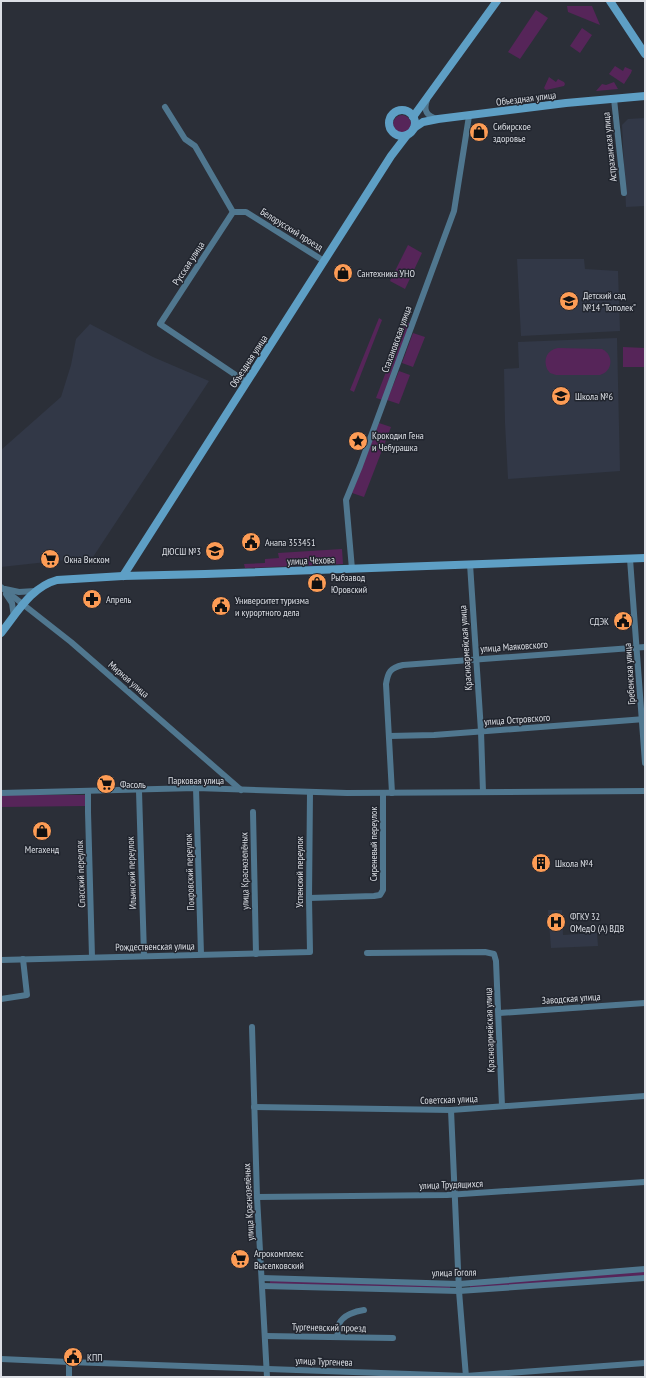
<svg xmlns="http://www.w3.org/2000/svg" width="646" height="1378" viewBox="0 0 646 1378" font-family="'PT Sans Narrow',sans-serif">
	<rect width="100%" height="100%" fill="#2b2f38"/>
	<g fill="#323847">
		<path d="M645 118V206L626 207 622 125 628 119Z"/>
		<path d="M517 259H584L585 269 618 271 620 331 521 336Z"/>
		<path d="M90 324 153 357 209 381 91 560 71 557 65 560 1 567V450L61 397 71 365 76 339Z"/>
		<path d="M617 338 620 471 508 479 505 423 504 369 519 368 518 342Z"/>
		<path d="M548 910H562L563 935 597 933 598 946 551 948Z"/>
	</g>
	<g fill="#562559">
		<path d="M567 6H592L600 25 568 12Z"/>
		<path d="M536 10 548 18 520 59 508 52Z"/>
		<path d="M582 28 592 35 580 53 570 46Z"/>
		<path d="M615 66 623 71 625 67 632 70 631 73 624 84 609 74Z"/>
		<path d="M549 77 556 82 558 79 564 82 565 84 564 86 546 90 544 88Z"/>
		<path d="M614 82 618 89 596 91 602 84 606 85Z"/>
		<circle cx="402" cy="124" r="9"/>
		<path d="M408 245 422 253 405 289 390 281Z"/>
		<path d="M379 318 382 320 354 392 350 390Z"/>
		<path d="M405 322 411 324 383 400 376 398Z"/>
		<path d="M413 333 425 337 413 367 402 363Z"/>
		<path d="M623 347 645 348V367H623Z"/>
		<path d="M558 348 602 349C614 355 613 371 600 375H556L550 373 547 369C543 359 547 350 558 348Z"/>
		<path d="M399 371 410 375 399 404 387 400Z"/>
		<path d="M379 423 391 427 364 497 352 493Z"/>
		<path d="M342 549 343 564 245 568 244 564 265 563V559L279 558 278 553Z"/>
		<path d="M1 795H86V806L1 807Z"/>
		<path d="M645 1271V1276L470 1288V1284Z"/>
		<path d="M270 1279 450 1285V1290L270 1284Z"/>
	</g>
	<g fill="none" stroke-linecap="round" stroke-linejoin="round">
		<g stroke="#50778f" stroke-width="6">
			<path d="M614 99 624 193"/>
			<path d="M427 100C423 111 427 116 437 119"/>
			<path d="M165 107 185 139 195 146 233 212H246L324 261"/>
			<path d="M233 212 160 324 246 382"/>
			<path d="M630 559 645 763"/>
			<path d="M470 564 481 731 483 792"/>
			<path d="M352 569 346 500 360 466 454 211 469 116"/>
			<path d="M1 587 71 642 241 790"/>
			<path d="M5 589 19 592 35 591"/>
			<path d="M6 594 12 603 14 617"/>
			<path d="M389 736 434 735 645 719"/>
			<path d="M196 788 201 954"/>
			<path d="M88 791V812L92 957"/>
			<path d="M139 791 144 955"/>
			<path d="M1 793 196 788 347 793 645 791"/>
			<path d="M392 793 386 684C388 672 390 668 403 665L645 647"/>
			<path d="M253 812 256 954"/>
			<path d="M309 898 374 896 380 895 383 890V793"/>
			<path d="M367 953 485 952 494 954 496 961 502 1106"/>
			<path d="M1 960 310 952 309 898 310 792"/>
			<path d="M1 999 27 995 23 959"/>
			<path d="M499 1013 645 1003"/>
			<path d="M252 1027 257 1197 267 1377"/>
			<path d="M254 1107 451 1110 645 1096"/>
			<path d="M451 1110 459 1291 466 1377"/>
			<path d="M257 1197 447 1195 645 1182"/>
			<path d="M262 1278 459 1284 645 1269"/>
			<path d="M263 1286 459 1291 645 1278"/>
			<path d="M265 1336 393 1338"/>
			<path d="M337 1337C338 1333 338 1327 339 1324 343 1315 356 1311 364 1310"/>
			<path d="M1 1359 69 1362 466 1376 645 1363"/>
			<path d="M69 1362V1377"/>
		</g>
		<g stroke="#5e9fc5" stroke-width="8">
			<path d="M610 1 645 54"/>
			<circle cx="402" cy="123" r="13"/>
			<path d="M413 117 497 1"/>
			<path d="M414 128 423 122 438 119 566 103 645 96"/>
			<path d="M123 576 391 156 407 135"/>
			<path d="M1 633C17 613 31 587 57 580L123 576 205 574 645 558"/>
		</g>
	</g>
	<defs>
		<g id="shop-disc" transform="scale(1)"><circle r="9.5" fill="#fd9c55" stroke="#21252e"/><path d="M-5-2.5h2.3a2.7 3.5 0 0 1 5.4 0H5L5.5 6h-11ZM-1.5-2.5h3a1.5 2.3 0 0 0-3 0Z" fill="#111"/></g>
		<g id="school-disc" transform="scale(1)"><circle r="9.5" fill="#fd9c55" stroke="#21252e"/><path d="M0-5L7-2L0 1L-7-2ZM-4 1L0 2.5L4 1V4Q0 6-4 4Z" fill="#111"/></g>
		<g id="sight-disc" transform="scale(1)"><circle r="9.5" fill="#fd9c55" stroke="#21252e"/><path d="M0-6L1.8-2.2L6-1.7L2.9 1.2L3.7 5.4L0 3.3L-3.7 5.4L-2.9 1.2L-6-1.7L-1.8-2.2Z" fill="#111"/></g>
		<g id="civic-disc" transform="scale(1)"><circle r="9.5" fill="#fd9c55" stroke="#21252e"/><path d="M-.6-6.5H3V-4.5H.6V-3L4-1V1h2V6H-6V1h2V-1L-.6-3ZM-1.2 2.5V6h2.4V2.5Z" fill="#111"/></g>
		<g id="supermarket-disc" transform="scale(1)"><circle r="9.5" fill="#fd9c55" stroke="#21252e"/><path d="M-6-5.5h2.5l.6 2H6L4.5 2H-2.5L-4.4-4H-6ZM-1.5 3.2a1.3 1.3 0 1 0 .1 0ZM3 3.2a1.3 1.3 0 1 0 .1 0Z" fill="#111"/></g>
		<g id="pharmacy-disc" transform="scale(1)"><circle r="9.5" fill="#fd9c55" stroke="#21252e"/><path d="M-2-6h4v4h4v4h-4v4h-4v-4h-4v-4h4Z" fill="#111"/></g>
		<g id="building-disc" transform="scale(1)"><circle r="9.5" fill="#fd9c55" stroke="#21252e"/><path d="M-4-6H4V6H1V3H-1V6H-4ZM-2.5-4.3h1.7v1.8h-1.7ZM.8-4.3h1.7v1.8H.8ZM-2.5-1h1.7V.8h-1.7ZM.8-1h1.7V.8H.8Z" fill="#111"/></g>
		<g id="hospital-disc" transform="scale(1)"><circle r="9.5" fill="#fd9c55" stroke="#21252e"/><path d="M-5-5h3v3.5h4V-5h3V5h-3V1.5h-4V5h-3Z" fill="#111"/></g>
	</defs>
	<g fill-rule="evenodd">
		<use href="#shop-disc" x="479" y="132"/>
		<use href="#shop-disc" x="343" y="273"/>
		<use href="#school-disc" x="569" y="301"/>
		<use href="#school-disc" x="561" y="396"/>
		<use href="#sight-disc" x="358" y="441"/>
		<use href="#civic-disc" x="251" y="542"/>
		<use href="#school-disc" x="215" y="551"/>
		<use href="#supermarket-disc" x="50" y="559"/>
		<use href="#shop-disc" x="317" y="583"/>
		<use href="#pharmacy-disc" x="92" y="599"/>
		<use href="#civic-disc" x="221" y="606"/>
		<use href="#civic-disc" x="623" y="621"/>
		<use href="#supermarket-disc" x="106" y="784"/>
		<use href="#shop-disc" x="42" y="831"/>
		<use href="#building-disc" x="541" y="863"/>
		<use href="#hospital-disc" x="556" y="922"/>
		<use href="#supermarket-disc" x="240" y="1259"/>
		<use href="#civic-disc" x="73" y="1357"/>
	</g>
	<g text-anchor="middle" stroke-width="3" stroke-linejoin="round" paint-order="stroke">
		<g font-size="10" fill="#dcdfe5" stroke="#21252e">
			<text transform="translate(526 98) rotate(-7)" y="4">Объездная улица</text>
			<text transform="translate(609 147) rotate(-96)" y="4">Астраханская улица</text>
			<text transform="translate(292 229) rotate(32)" y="4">Белорусский проезд</text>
			<text transform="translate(188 263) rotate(-57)" y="4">Русская улица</text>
			<text transform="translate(396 339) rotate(-70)" y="4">Стахановская улица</text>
			<text transform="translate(248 361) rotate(-57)" y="4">Объездная улица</text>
			<text transform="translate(311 560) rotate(-2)" y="4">улица Чехова</text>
			<text transform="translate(514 646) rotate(-4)" y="4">улица Маяковского</text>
			<text transform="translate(465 648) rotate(-94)" y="4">Красноармейская улица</text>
			<text transform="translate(629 674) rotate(-94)" y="4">Гребенская улица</text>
			<text transform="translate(129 679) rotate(41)" y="4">Мирная улица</text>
			<text transform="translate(517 719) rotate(-4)" y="4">улица Островского</text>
			<text x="196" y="784">Парковая улица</text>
			<text transform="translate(373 844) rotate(-90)" y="4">Сиреневый переулок</text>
			<text transform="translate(244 871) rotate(-91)" y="4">улица Краснозелёных</text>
			<text transform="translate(189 872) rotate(-92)" y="4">Покровский переулок</text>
			<text transform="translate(299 872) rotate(-90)" y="4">Успенский переулок</text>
			<text transform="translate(131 873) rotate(-92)" y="4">Ильинский переулок</text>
			<text transform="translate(80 874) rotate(-92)" y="4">Спасский переулок</text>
			<text transform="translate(155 946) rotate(-1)" y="4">Рождественская улица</text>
			<text transform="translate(571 998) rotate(-4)" y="4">Заводская улица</text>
			<text transform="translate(489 1030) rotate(-92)" y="4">Красноармейская улица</text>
			<text transform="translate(449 1099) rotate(-2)" y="4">Советская улица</text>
			<text transform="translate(451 1184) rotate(-2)" y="4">улица Трудящихся</text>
			<text transform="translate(248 1202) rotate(-93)" y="4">улица Краснозелёных</text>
			<text transform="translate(454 1272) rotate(-1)" y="4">улица Гоголя</text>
			<text transform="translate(329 1327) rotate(1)" y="4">Тургеневский проезд</text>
			<text transform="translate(324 1361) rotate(2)" y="4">улица Тургенева</text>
		</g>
		<g font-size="10" fill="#dcdfe5" stroke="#21252e" text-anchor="start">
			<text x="493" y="130">Сибирское<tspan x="493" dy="12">здоровье</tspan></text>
			<text x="357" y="277">Сантехника УНО</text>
			<text x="583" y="299">Детский сад<tspan x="583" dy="12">№14 "Тополек"</tspan></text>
			<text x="575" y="400">Школа №6</text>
			<text x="372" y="439">Крокодил Гена<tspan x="372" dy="12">и Чебурашка</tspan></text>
			<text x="265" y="546">Анапа 353451</text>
			<text x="201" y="555" text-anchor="end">ДЮСШ №3</text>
			<text x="64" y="563">Окна Виском</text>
			<text x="331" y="581">Рыбзавод<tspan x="331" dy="12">Юровский</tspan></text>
			<text x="106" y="603">Апрель</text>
			<text x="235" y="604">Университет туризма<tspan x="235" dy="12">и курортного дела</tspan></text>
			<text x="609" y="625" text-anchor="end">СДЭК</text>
			<text x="120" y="788">Фасоль</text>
			<text x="42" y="853" text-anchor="middle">Мегахенд</text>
			<text x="555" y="867">Школа №4</text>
			<text x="570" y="920">ФГКУ 32<tspan x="570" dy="12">ОМедО (А) ВДВ</tspan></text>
			<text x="254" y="1257">Агрокомплекс<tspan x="254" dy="12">Выселковский</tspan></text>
			<text x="87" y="1361">КПП</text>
		</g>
	</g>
	<rect width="646" height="1378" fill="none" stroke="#dcdfe5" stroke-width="4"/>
</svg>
